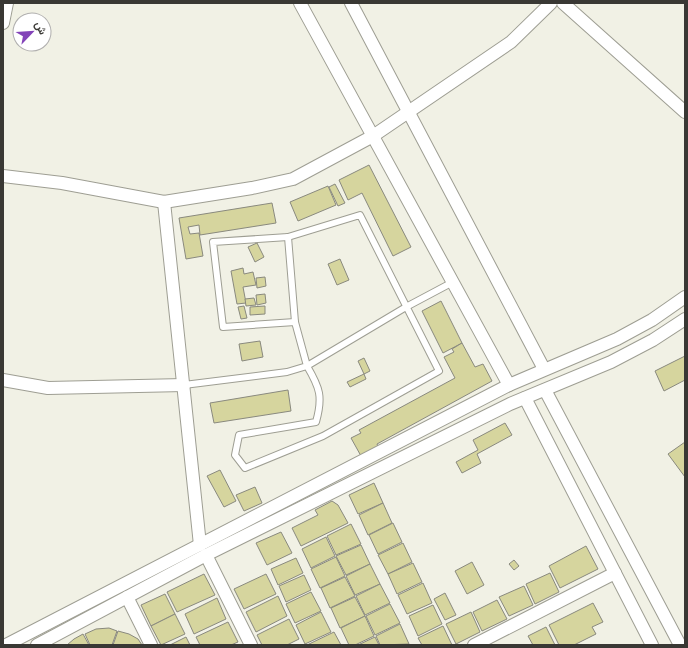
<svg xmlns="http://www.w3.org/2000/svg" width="688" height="648" viewBox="0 0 688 648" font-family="'Source Serif 4',Vazirmatn,serif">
	<rect width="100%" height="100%" fill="#f1f1e5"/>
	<g fill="#d6d59e" stroke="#89897e">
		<path d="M369 165 411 247 393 256 362 193 348 200 339 180Z"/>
		<path d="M335 184 345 203 338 206 329 187Z"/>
		<path d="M328 186 336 205 298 221 290 202Z"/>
		<path d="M272 203 276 223 200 235 199 225 188 227 190 234 199 233 203 256 186 259 179 218Z"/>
		<path d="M257 243 264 257 255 262 248 247Z"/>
		<path d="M340 259 349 280 337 285 328 264Z"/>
		<path d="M243 268 244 274 253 272 256 285 243 287 246 303 237 304 231 271Z"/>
		<path d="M265 277 266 286 257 288 256 278Z"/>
		<path d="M265 294 266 303 257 305 256 295Z"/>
		<path d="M254 298 256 305 246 306 245 299Z"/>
		<path d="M441 301 462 343 443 353 422 311Z"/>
		<path d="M244 306 247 318 241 319 238 307Z"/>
		<path d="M265 306V314L250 315V307Z"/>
		<path d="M260 341 263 357 242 361 239 344Z"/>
		<path d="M462 343 475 367 483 364 492 381 377 444 378 447 361 456 351 438 361 433 359 430 455 378 444 357 454 352 452 349Z"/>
		<path d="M685 356V380L664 391 655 371Z"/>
		<path d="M364 358 370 371 364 374 358 361Z"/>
		<path d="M364 374 366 379 350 387 347 382Z"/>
		<path d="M288 390 291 411 214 423 210 403Z"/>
		<path d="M505 423 512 435 477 454 481 463 462 473 456 462 478 450 473 440Z"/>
		<path d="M685 442V477L668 454Z"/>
		<path d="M220 470 236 501 224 507 207 476Z"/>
		<path d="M374 483 383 503 358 514 349 495Z"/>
		<path d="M255 487 262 503 244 511 236 495Z"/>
		<path d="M332 501 338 505 348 523 301 546 292 528 318 515 315 510Z"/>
		<path d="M383 503 392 523 368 535 359 515Z"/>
		<path d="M393 523 402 542 378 554 369 535Z"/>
		<path d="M351 524 361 544 336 555 327 536Z"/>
		<path d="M281 532 292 553 267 565 256 543Z"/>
		<path d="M326 537 335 556 311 568 302 549Z"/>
		<path d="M403 543 412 562 388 574 378 555Z"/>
		<path d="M361 545 370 564 346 575 336 556Z"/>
		<path d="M586 546 598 569 560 588 549 566Z"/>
		<path d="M336 557 345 576 320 588 311 569Z"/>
		<path d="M296 558 303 573 278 585 271 569Z"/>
		<path d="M514 560 519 566 514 570 509 564Z"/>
		<path d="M472 562 484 585 467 594 455 571Z"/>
		<path d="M413 563 422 582 397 594 388 574Z"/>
		<path d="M370 564 380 584 355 595 346 576Z"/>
		<path d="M550 573 559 592 535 604 526 584Z"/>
		<path d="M204 574 215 595 177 612 167 592Z"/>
		<path d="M266 574 276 594 244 609 234 589Z"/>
		<path d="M304 575 311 590 286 602 279 586Z"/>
		<path d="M345 577 355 596 330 608 321 588Z"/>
		<path d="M423 583 432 603 407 614 398 595Z"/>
		<path d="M380 584 390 603 365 615 356 596Z"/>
		<path d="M524 586 533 605 509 616 499 597Z"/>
		<path d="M311 592 321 611 295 623 286 604Z"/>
		<path d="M445 593 456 615 445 620 434 599Z"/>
		<path d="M165 594 175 614 151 626 141 605Z"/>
		<path d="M278 596 287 616 256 632 246 612Z"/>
		<path d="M355 597 365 616 340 628 331 608Z"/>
		<path d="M217 598 226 619 194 634 185 614Z"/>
		<path d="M497 600 507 619 482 631 473 612Z"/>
		<path d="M593 603 603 622 592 627 596 634 574 645H559L549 625Z"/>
		<path d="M390 604 400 623 375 635 366 616Z"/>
		<path d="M433 605 442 624 418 636 409 616Z"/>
		<path d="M321 612 331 632 305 644 296 625Z"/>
		<path d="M471 612 480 632 456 644 446 624Z"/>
		<path d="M175 614 185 634 161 645 151 626Z"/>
		<path d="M365 616 374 636 355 645H349L341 628Z"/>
		<path d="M289 619 299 639 287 645H262L257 635Z"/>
		<path d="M228 622 238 642 231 645H200L196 637Z"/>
		<path d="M400 624 409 644 380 645 376 636Z"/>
		<path d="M443 626 452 645H422L418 638Z"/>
		<path d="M546 627 555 645H533L528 636Z"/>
		<path d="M109 628 117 631 112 645H90L85 634 96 629Z"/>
		<path d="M118 631 129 634 138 639 142 645H113Z"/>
		<path d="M334 632 341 645H307Z"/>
		<path d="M83 634 89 645H67L74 639Z"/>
		<path d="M186 637 190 645H170Z"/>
		<path d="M375 637 379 645H358Z"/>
	</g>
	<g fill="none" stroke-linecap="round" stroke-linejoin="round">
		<g stroke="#9e9e93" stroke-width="8">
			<g id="lane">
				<path d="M288 237 295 322"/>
				<path d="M184 385 287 372 307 366C320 388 323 397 316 422L239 435 235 455 245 468 323 436 439 371 360 215 288 237 213 242 223 327 295 322 307 366 406 307 453 282"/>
			</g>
		</g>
		<g stroke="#9e9e93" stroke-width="14">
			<g id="street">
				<path d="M300 3 509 385"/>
				<path d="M351 3 544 369"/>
				<path d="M563 3 685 112"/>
				<path d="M3 23 7 3"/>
				<path d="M3 176 62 183 164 202 252 188 293 179 373 136 511 42 551 3"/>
				<path d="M164 202 200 545"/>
				<path d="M3 380 48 388 184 385"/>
				<path d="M545 390 680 645"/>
				<path d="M525 398 652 645"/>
				<path d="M206 555 251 645"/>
				<path d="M127 597 151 645"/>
				<path d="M6 645 509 385 617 339 652 320 685 297"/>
				<path d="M37 645 206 555 510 404 611 362 653 340 685 319"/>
				<path d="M474 645 615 573"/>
			</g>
		</g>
		<use href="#lane" stroke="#fff" stroke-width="6"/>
		<use href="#street" stroke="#fff" stroke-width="12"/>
	</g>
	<rect width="688" height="648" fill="none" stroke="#393834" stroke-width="8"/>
	<g transform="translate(32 32) rotate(65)"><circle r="19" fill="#ffffff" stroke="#b0afae"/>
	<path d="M0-3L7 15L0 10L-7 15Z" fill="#8343b8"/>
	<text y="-6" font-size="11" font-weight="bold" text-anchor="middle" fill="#393834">ش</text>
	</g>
</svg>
